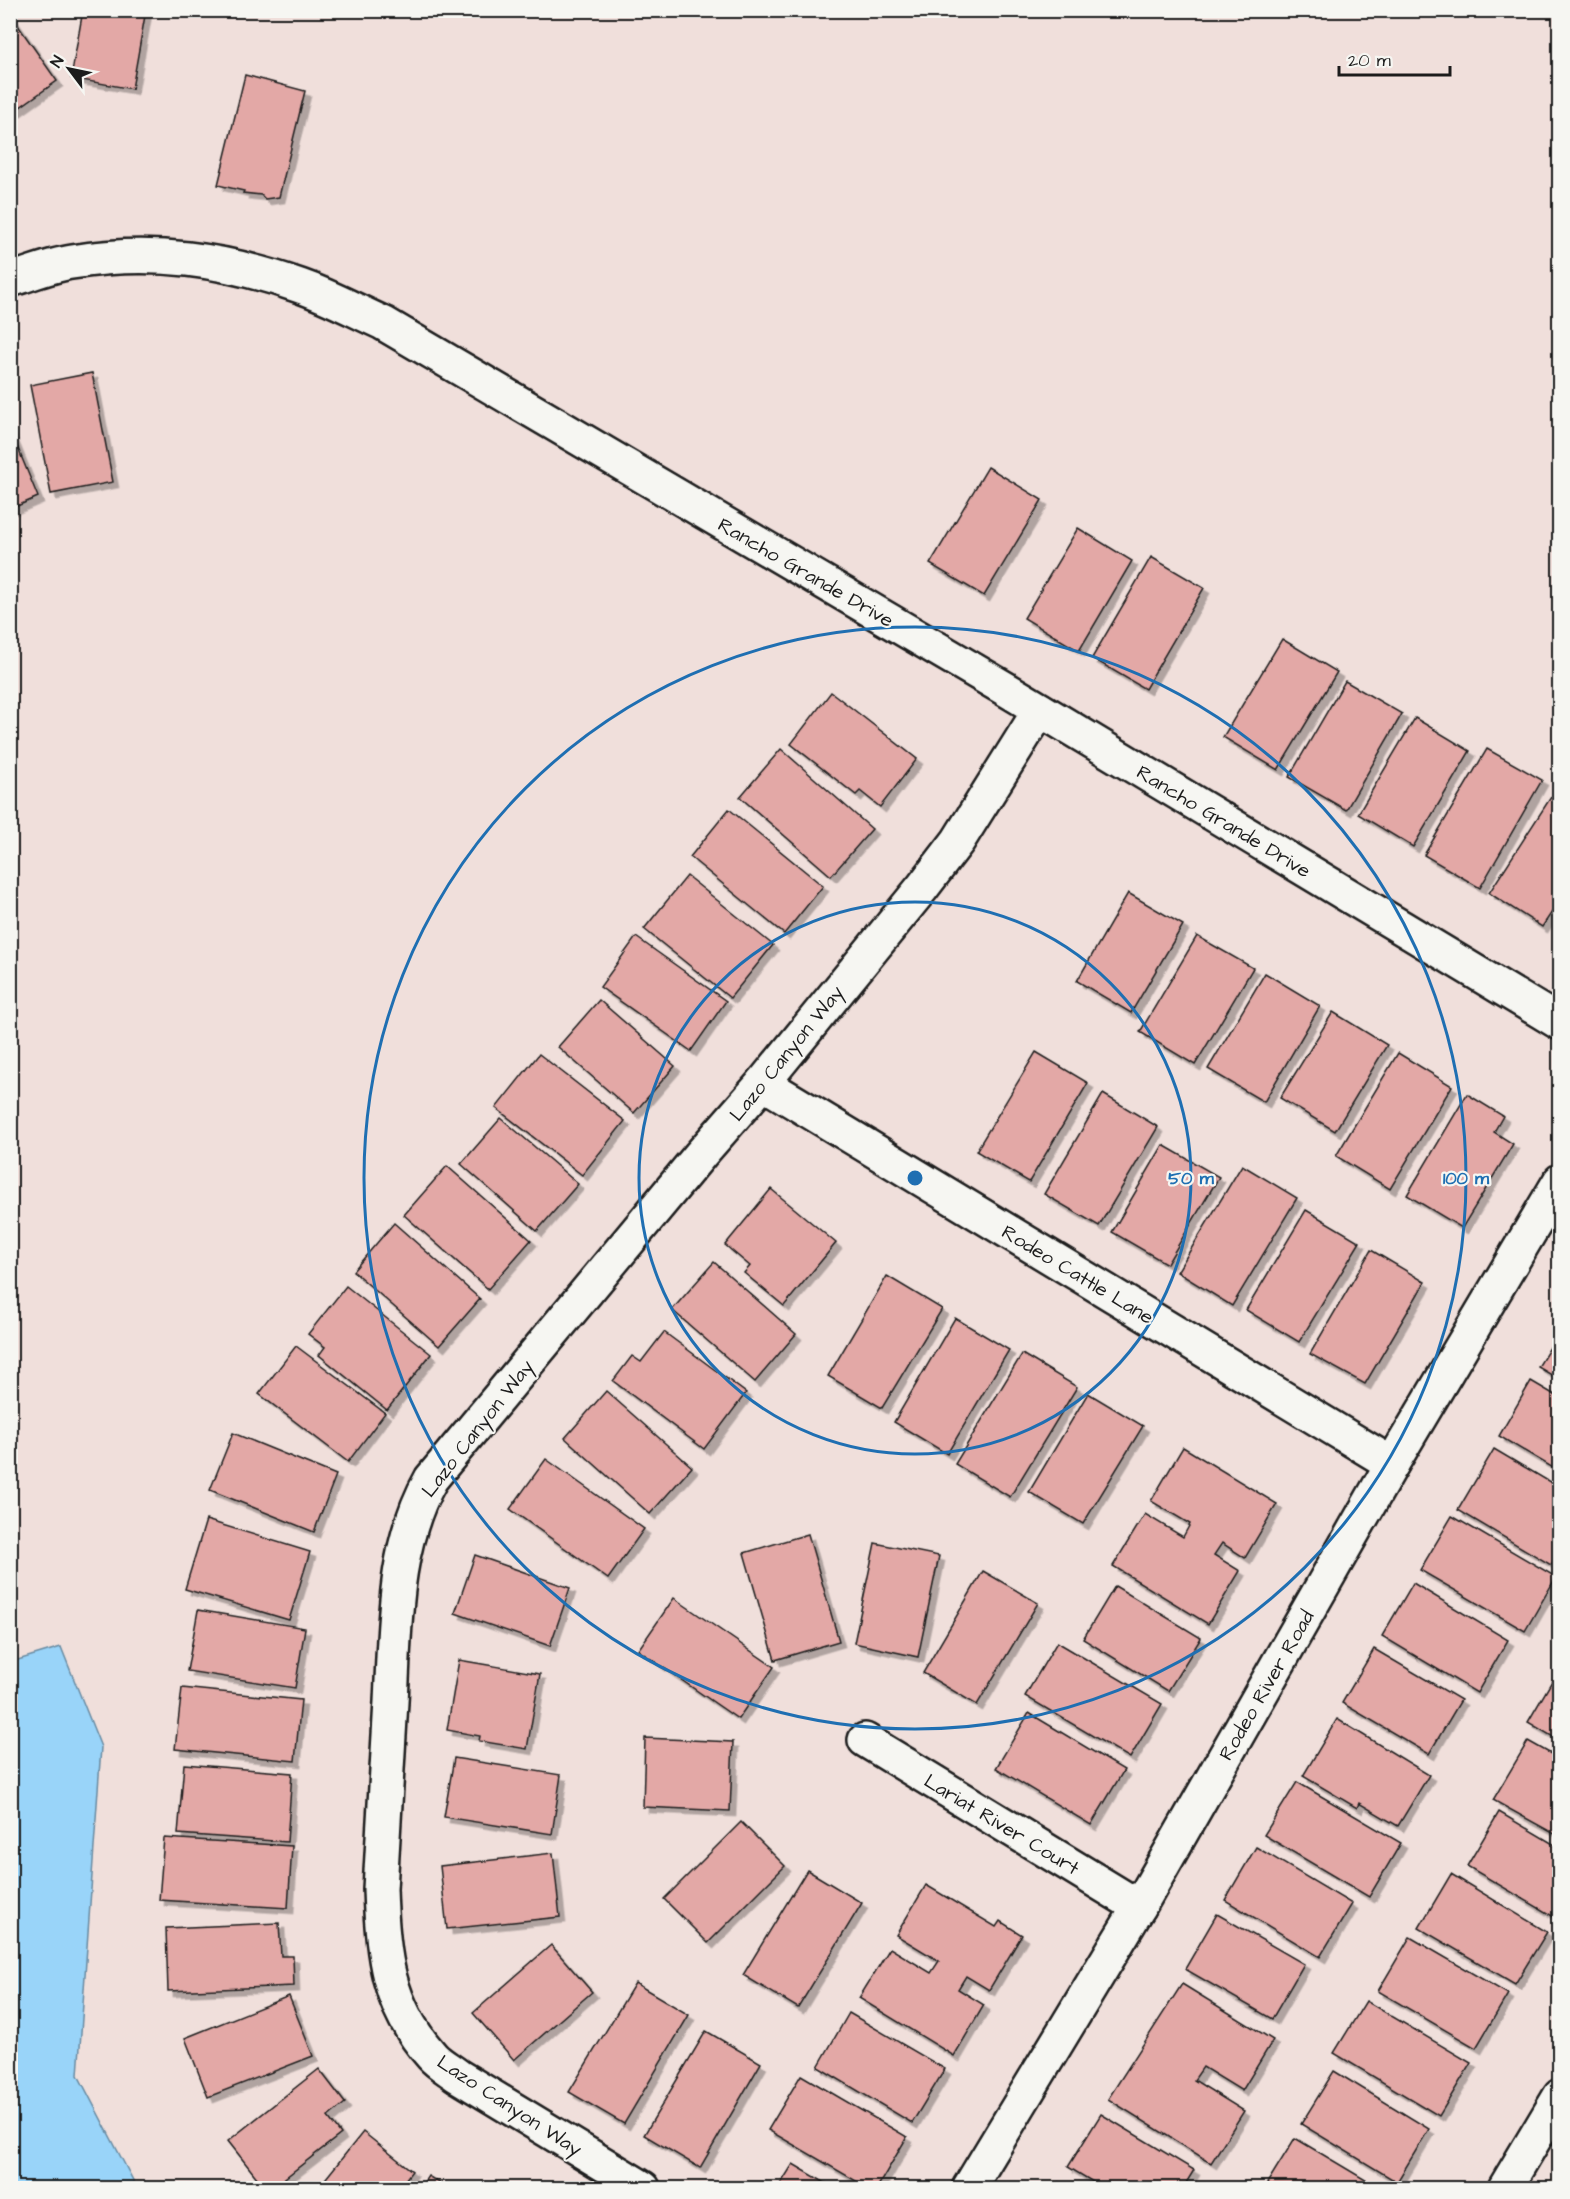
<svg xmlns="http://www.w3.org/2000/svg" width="1570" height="2199" viewBox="0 0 1570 2199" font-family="'Architects Daughter',sans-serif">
	<defs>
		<filter id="shadow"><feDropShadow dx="5.5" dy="5.5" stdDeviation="0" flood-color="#0004"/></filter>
	</defs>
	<rect width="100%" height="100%" fill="#f0dfdb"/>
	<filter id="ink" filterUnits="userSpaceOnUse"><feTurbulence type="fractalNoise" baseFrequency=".0167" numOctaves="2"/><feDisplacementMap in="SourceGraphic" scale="12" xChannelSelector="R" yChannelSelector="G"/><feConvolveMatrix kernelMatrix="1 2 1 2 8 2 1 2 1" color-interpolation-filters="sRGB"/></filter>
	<g filter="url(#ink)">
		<path fill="#99d4f9" stroke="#678aa1" stroke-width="1.5" d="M61 1647 101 1747 78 2075 137 2188H11V1662Z"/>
		<g fill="#e3a8a6" stroke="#1c1c1c" stroke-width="1.5" filter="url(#shadow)">
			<path d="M83 10H146L132 89 71 78Z"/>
			<path d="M10 14 57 81 10 114Z"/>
			<path d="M245 75 305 91 279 197 265 199 261 195 243 193 244 191 218 185Z"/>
			<path d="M92 373 113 482 51 494 30 385Z"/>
			<path d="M10 429 38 497 10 509Z"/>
			<path d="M988 467 1042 500 984 596 930 564Z"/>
			<path d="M1078 528 1132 561 1079 651 1024 618Z"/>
			<path d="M1151 557 1204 588 1145 689 1092 658Z"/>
			<path d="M1282 639 1337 672 1278 770 1223 737Z"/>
			<path d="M1345 681 1402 714 1346 810 1289 777Z"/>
			<path d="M831 692 917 759 880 807 860 791 856 795 791 744Z"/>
			<path d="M1415 718 1470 751 1413 847 1358 814Z"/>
			<path d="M781 749 872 829 831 876 740 797Z"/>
			<path d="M1487 749 1542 780 1480 888 1424 855Z"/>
			<path d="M1551 797 1560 803V900L1542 927 1489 893Z"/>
			<path d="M729 809 823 886 784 934 690 857Z"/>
			<path d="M687 876 773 945 730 998 644 929Z"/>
			<path d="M1128 893 1183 925 1131 1013 1077 981Z"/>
			<path d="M1197 936 1253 968 1195 1065 1140 1032Z"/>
			<path d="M636 937 726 1001 691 1051 600 987Z"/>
			<path d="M1265 973 1320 1006 1264 1102 1208 1069Z"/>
			<path d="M599 1000 675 1066 634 1113 558 1047Z"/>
			<path d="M1333 1012 1387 1045 1335 1131 1280 1098Z"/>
			<path d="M1036 1052 1088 1083 1029 1182 976 1151Z"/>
			<path d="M1398 1053 1452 1086 1390 1189 1336 1156Z"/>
			<path d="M539 1054 625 1121 582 1175 496 1108Z"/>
			<path d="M1103 1094 1158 1127 1099 1226 1044 1194Z"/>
			<path d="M1467 1094 1503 1116 1494 1132 1513 1144 1462 1228 1407 1195Z"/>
			<path d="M501 1118 578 1184 537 1231 461 1164Z"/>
			<path d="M1163 1145 1219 1177 1167 1264 1112 1232Z"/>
			<path d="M1242 1165 1297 1198 1232 1306 1177 1272Z"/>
			<path d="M447 1166 531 1240 488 1289 404 1215Z"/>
			<path d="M771 1189 836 1243 784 1306 744 1273 750 1266 725 1245Z"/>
			<path d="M1306 1210 1360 1242 1299 1342 1246 1310Z"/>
			<path d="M394 1223 480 1299 439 1346 353 1271Z"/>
			<path d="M1371 1250 1425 1282 1365 1384 1310 1354Z"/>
			<path d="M714 1262 796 1334 755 1382 672 1310Z"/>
			<path d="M887 1276 942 1309 882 1408 828 1376Z"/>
			<path d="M346 1286 431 1354 387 1410 319 1355 325 1347 308 1334Z"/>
			<path d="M955 1318 1009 1350 947 1454 894 1422Z"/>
			<path d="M1560 1331V1380L1538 1367Z"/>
			<path d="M664 1332 746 1393 704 1449 613 1381 632 1356 641 1362Z"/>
			<path d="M296 1346 385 1413 348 1462 259 1394Z"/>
			<path d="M1022 1354 1077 1387 1010 1497 955 1464Z"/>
			<path d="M1531 1381 1560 1398V1472L1499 1436Z"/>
			<path d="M606 1391 692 1467 650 1514 565 1438Z"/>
			<path d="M1088 1393 1143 1426 1083 1524 1029 1492Z"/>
			<path d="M233 1433 336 1475 314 1532 210 1490Z"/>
			<path d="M1183 1447 1277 1504 1245 1558 1222 1543 1214 1555 1240 1571 1208 1624 1113 1566 1145 1514 1183 1537 1190 1524 1151 1501Z"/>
			<path d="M1494 1449 1560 1488V1551L1551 1565 1458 1510Z"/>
			<path d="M546 1459 644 1529 608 1579 510 1509Z"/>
			<path d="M1452 1516 1556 1577 1525 1631 1420 1570Z"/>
			<path d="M206 1520 310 1552 289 1620 185 1589Z"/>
			<path d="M808 1534 839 1641 775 1660 744 1553Z"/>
			<path d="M875 1543 939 1556 918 1657 854 1643Z"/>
			<path d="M475 1555 570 1588 550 1646 455 1613Z"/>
			<path d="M983 1571 1038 1603 977 1705 923 1673Z"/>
			<path d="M1413 1583 1508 1640 1477 1693 1382 1636Z"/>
			<path d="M1115 1586 1201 1638 1168 1691 1083 1639Z"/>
			<path d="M674 1598 774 1667 738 1719 638 1650Z"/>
			<path d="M198 1610 305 1628 295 1688 187 1671Z"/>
			<path d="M1057 1642 1162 1704 1130 1758 1025 1696Z"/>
			<path d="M1374 1649 1461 1700 1429 1754 1342 1703Z"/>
			<path d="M459 1660 540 1674 527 1749 479 1741 480 1736 447 1730Z"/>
			<path d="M1559 1669H1560V1741L1528 1722Z"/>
			<path d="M182 1688 301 1700 295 1761 175 1749Z"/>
			<path d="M1029 1713 1124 1770 1091 1825 996 1768Z"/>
			<path d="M1337 1719 1429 1775 1398 1826 1359 1803 1357 1808 1303 1776Z"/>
			<path d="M645 1738 733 1742 730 1811 643 1807Z"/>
			<path d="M1528 1741 1560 1759V1837L1493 1800Z"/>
			<path d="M454 1758 561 1775 552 1834 444 1817Z"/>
			<path d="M184 1764 292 1773 287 1842 178 1834Z"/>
			<path d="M1297 1782 1401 1843 1369 1897 1264 1835Z"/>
			<path d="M1499 1812 1560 1848V1908L1554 1917 1467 1866Z"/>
			<path d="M741 1822 785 1866 708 1943 664 1899Z"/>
			<path d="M164 1838 292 1846 288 1908 159 1900Z"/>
			<path d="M1256 1847 1352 1904 1320 1957 1225 1900Z"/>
			<path d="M553 1853 560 1917 447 1929 440 1866Z"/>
			<path d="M807 1870 862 1903 798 2008 743 1975Z"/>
			<path d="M1451 1874 1547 1932 1515 1984 1419 1928Z"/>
			<path d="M926 1885 996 1927 1000 1921 1022 1935 989 1990 966 1976 958 1989 984 2005 954 2056 859 1998 890 1948 931 1973 939 1961 896 1935Z"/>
			<path d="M1217 1914 1304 1964 1272 2019 1185 1969Z"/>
			<path d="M279 1923 281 1956H293L294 1986 168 1991 166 1928Z"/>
			<path d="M1410 1937 1508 1994 1476 2048 1378 1991Z"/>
			<path d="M551 1945 592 1992 514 2060 473 2013Z"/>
			<path d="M635 1983 689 2015 624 2124 569 2092Z"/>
			<path d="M1182 1984 1273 2040 1242 2091 1203 2067 1194 2080 1244 2111 1211 2163 1108 2099Z"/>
			<path d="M289 1996 313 2056 208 2097 185 2038Z"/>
			<path d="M1366 2001 1471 2063 1439 2116 1334 2053Z"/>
			<path d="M849 2013 945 2069 912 2123 818 2067Z"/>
			<path d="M706 2031 761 2063 700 2168 644 2135Z"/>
			<path d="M319 2069 345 2103 328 2117 341 2134 272 2188H265L228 2141Z"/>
			<path d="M1334 2071 1429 2129 1397 2182 1301 2124Z"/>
			<path d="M801 2075 907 2137 877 2188H868L768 2130Z"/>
			<path d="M1101 2114 1194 2170 1183 2188H1103L1068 2167Z"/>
			<path d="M363 2132 412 2171 399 2188H318Z"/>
			<path d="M1295 2138 1379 2188H1264Z"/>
			<path d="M793 2164 834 2188H778Z"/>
			<path d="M428 2176 448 2188H420Z"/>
			<path d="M1059 2182 1071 2188H1055Z"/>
		</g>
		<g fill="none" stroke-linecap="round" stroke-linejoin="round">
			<g stroke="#1c1c1c" stroke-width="38">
				<g id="minor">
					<path d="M10 280C30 274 51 265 72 262 153 249 223 259 300 286 329 296 356 311 383 323L1009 691 1560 1023"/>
					<path d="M763 1083 1392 1464"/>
					<path d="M865 1740 1139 1907"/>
					<path d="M643 2188 458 2076C449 2069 439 2064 432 2056 387 2006 382 1953 380 1889 384 1826 387 1764 391 1702 395 1626 393 1546 431 1479L701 1154 763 1083 922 888 958 841 1040 710"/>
					<path d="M969 2188 1139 1907 1392 1464 1560 1181"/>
					<path d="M1505 2188 1560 2096"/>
				</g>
			</g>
			<use href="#minor" stroke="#f6f6f2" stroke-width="33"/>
		</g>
	</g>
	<g fill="none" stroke="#1f6fb2" stroke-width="3">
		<circle cx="915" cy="1178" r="276"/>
		<circle cx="915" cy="1178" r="551"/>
	</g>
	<g text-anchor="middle" stroke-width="4.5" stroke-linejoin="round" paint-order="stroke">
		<g font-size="20" fill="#1c1c1c" stroke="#f6f6f2">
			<text transform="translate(806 572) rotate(30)" y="7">Rancho Grande Drive</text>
			<text transform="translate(1224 821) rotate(31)" y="7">Rancho Grande Drive</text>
			<text transform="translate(786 1053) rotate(-51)" y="7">Lazo Canyon Way</text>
			<text transform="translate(1078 1274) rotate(31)" y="7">Rodeo Cattle Lane</text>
			<text transform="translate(477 1428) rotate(-52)" y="7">Lazo Canyon Way</text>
			<text transform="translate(1266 1685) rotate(-60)" y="7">Rodeo River Road</text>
			<text transform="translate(1002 1824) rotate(31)" y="7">Lariat River Court</text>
			<text transform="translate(510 2105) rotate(33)" y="7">Lazo Canyon Way</text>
		</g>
	</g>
	<circle cx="915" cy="1178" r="9" fill="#1f6fb2" stroke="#f6f6f2" stroke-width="3"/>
	<g font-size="18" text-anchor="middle" font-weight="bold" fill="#1f6fb2" stroke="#f6f6f2" stroke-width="4.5" stroke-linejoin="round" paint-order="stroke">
		<text x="1191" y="1184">50 m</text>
		<text x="1466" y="1184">100 m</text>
	</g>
	<rect width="1570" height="2199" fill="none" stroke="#f6f6f2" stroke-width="36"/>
	<rect x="18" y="18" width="1534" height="2163" fill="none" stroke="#1c1c1c" stroke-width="2" filter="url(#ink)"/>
	<g transform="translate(69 69) rotate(302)" stroke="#f6f6f2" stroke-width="4.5" paint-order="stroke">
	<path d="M0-4.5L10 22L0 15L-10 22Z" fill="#1c1c1c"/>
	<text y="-9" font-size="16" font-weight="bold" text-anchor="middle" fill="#1c1c1c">N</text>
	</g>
	<path d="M1339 66v9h111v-9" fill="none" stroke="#1c1c1c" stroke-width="3"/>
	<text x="1348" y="66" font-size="18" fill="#1c1c1c" stroke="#f6f6f2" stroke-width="4.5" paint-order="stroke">20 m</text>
</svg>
